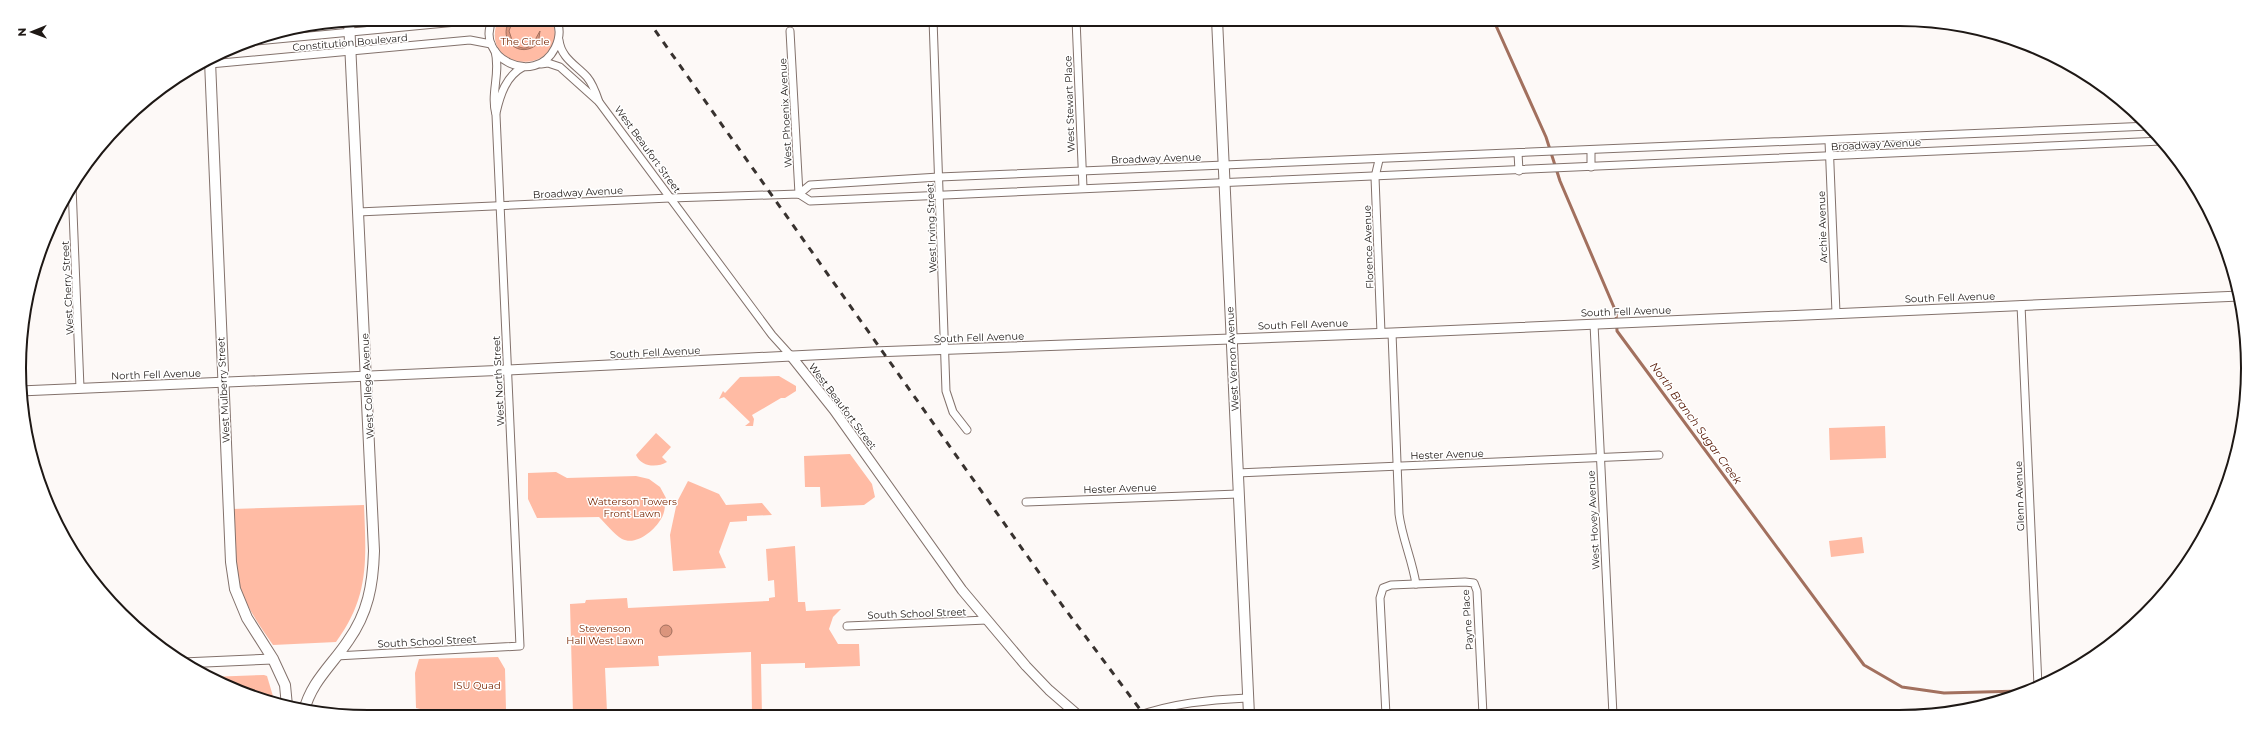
<svg xmlns="http://www.w3.org/2000/svg" width="2267" height="736" viewBox="0 0 2267 736" font-family="Montserrat,sans-serif">
	<rect width="100%" height="100%" fill="#fdf9f7"/>
	<g fill="#ffbba4">
		<path d="M498 19H551C576 72 476 80 498 19Z"/>
		<path d="M779 376 796 386V391L785 398H781L752 415 754 419 753 426H745L750 422 724 397 719 399 723 391 725 393 740 377Z"/>
		<path d="M1885 426 1886 458 1830 460 1829 428Z"/>
		<path d="M656 433 671 447 662 457 667 462C657 468 641 467 636 455Z"/>
		<path d="M850 454 872 484 875 497 864 505 821 507 820 487H805L804 456Z"/>
		<path d="M556 472 567 478 636 476 649 479 660 487 666 498C665 505 665 513 661 519 654 531 636 546 622 539 614 534 606 524 599 517L537 518 528 499V473Z"/>
		<path d="M688 481 719 494 726 505 762 503 772 515 747 516V521L730 522 719 552 726 568 673 571 670 535 677 502Z"/>
		<path d="M364 505C366 559 370 596 336 642L273 645C259 624 241 601 237 574 233 553 233 531 232 509Z"/>
		<path d="M1862 537 1864 553 1831 557 1829 541Z"/>
		<path d="M795 546 798 602H805L806 611 841 609 833 617 829 629 838 644H859L860 666 805 668V663L761 664 762 716H754L752 713 751 652 658 656 659 666 605 668 607 712 573 714 570 604 585 603 586 600 627 598 628 608 769 601V598L775 597 774 580 768 581 766 549Z"/>
		<path d="M498 657 505 669 506 710H491V717H463L462 709 424 710 416 708 415 673 419 659Z"/>
		<path d="M264 675 267 676 275 703 234 690 209 677Z"/>
	</g>
	<g fill="#db957d" stroke="#a2705e">
		<path d="M512 19H518L512 23 509 31 513 43C529 56 534 41 540 31L539 38 535 46C515 59 496 34 512 19Z"/>
		<circle cx="666" cy="631" r="6"/>
	</g>
	<g fill="none" stroke-linecap="round" stroke-linejoin="round">
		<path stroke="#a2705e" stroke-width="3" d="M1493 19 1546 137 1560 181 1616 312 1617 331 1864 665 1902 687 1944 693 2021 691"/>
		<g stroke="#83726c" stroke-width="9">
			<g id="minor">
				<path d="M493 19C473 57 535 88 555 48 560 38 561 29 556 19"/>
				<path d="M933 19 946 391 953 412 967 430"/>
				<path d="M1076 19 1083 188"/>
				<path d="M790 31 799 194"/>
				<path d="M559 40C561 58 576 65 587 77 593 84 596 93 599 102"/>
				<path d="M247 42 488 19"/>
				<path d="M210 64 470 40 491 44"/>
				<path d="M541 64 548 63 560 67 599 102 772 335 791 356"/>
				<path d="M496 113C500 95 506 76 523 67"/>
				<path d="M1829 141 1836 313"/>
				<path d="M1591 150V167"/>
				<path d="M1518 153 1519 171"/>
				<path d="M1379 160 1375 177 1381 333"/>
				<path d="M72 186 80 388"/>
				<path d="M799 194 810 185 939 177 2150 126"/>
				<path d="M358 212 670 198 799 194 810 201 2162 141"/>
				<path d="M2021 305 2038 686"/>
				<path d="M1594 324 1613 715"/>
				<path d="M1392 333 1399 514C1402 538 1412 559 1416 584"/>
				<path d="M1237 473 1659 455"/>
				<path d="M1026 502 1238 494"/>
				<path d="M847 626 987 620"/>
				<path d="M336 656 520 646 496 115C490 93 501 73 495 51"/>
				<path d="M1386 715 1380 598 1383 588 1391 585 1465 582 1474 583 1477 591 1483 715"/>
				<path d="M1137 716C1174 703 1208 700 1247 698"/>
			</g>
		</g>
		<g stroke="#83726c" stroke-width="11">
			<g id="tertiary">
				<path d="M791 356 834 410 962 590 1026 666 1049 690 1079 716"/>
				<path d="M20 391 508 370 873 352 1392 333 2240 296"/>
				<path d="M183 663 273 659"/>
			</g>
		</g>
		<g stroke="#83726c" stroke-width="12">
			<g id="secondary">
				<path d="M1217 19 1249 715"/>
				<path d="M210 61 231 562 235 589 247 618 273 659 285 685 287 706"/>
				<path d="M304 711C311 682 332 665 348 641 368 613 373 585 374 551L349 21"/>
			</g>
		</g>
		<use href="#minor" stroke="#fff" stroke-width="7"/>
		<use href="#tertiary" stroke="#fff" stroke-width="9"/>
		<use href="#secondary" stroke="#fff" stroke-width="10"/>
		<path stroke="#38322f" stroke-width="3" stroke-dasharray="7 7" stroke-linecap="butt" d="M647 19 1062 605 1145 716"/>
	</g>
	<g text-anchor="middle" stroke-width="3" stroke-linejoin="round" paint-order="stroke">
		<g font-size="10" fill="#7a2703" stroke="#fff">
			<text x="525" y="45">The Circle</text>
			<text x="632" y="505">Watterson Towers<tspan x="632" dy="12">Front Lawn</tspan></text>
			<text x="605" y="632">Stevenson<tspan x="605" dy="12">Hall West Lawn</tspan></text>
			<text x="477" y="689">ISU Quad</text>
		</g>
		<g font-size="10" fill="#1e1815" stroke="#fff">
			<text transform="translate(350 42) rotate(-5)" y="4">Constitution Boulevard</text>
			<text transform="translate(1069 104) rotate(-92)" y="4">West Stewart Place</text>
			<text transform="translate(785 113) rotate(-93)" y="4">West Phoenix Avenue</text>
			<text transform="translate(1876 144) rotate(-3)" y="4">Broadway Avenue</text>
			<text transform="translate(648 149) rotate(54)" y="4">West Beaufort Street</text>
			<text transform="translate(1156 158) rotate(-2)" y="4">Broadway Avenue</text>
			<text transform="translate(578 192) rotate(-3)" y="4">Broadway Avenue</text>
			<text transform="translate(1822 227) rotate(-92)" y="4">Archie Avenue</text>
			<text transform="translate(931 228) rotate(-92)" y="4">West Irving Street</text>
			<text transform="translate(1368 247) rotate(-92)" y="4">Florence Avenue</text>
			<text transform="translate(67 288) rotate(-93)" y="4">West Cherry Street</text>
			<text transform="translate(1950 297) rotate(-2)" y="4">South Fell Avenue</text>
			<text transform="translate(1626 311) rotate(-2)" y="4">South Fell Avenue</text>
			<text transform="translate(1303 324) rotate(-2)" y="4">South Fell Avenue</text>
			<text transform="translate(979 337) rotate(-2)" y="4">South Fell Avenue</text>
			<text transform="translate(655 352) rotate(-3)" y="4">South Fell Avenue</text>
			<text transform="translate(1232 359) rotate(-93)" y="4">West Vernon Avenue</text>
			<text transform="translate(156 374) rotate(-2)" y="4">North Fell Avenue</text>
			<text transform="translate(498 381) rotate(-93)" y="4">West North Street</text>
			<text transform="translate(367 386) rotate(-93)" y="4">West College Avenue</text>
			<text transform="translate(223 390) rotate(-93)" y="4">West Mulberry Street</text>
			<text transform="translate(843 406) rotate(53)" y="4">West Beaufort Street</text>
			<text transform="translate(1447 454) rotate(-2)" y="4">Hester Avenue</text>
			<text transform="translate(1120 488) rotate(-2)" y="4">Hester Avenue</text>
			<text transform="translate(2019 496) rotate(-92)" y="4">Glenn Avenue</text>
			<text transform="translate(1593 520) rotate(-93)" y="4">West Hovey Avenue</text>
			<text transform="translate(917 613) rotate(-2)" y="4">South School Street</text>
			<text transform="translate(1467 620) rotate(-94)" y="4">Payne Place</text>
			<text transform="translate(427 641) rotate(-3)" y="4">South School Street</text>
		</g>
		<g font-size="11" font-style="italic" fill="#541500" stroke="#fff">
			<text transform="translate(1696 423) rotate(54)" y="4">North Branch Sugar Creek</text>
		</g>
	</g>
	<path d="M0 0H2267V736H0ZM368 26H1899A342 342 0 0 1 2241 368V368A342 342 0 0 1 1899 710H368A342 342 0 0 1 26 368V368A342 342 0 0 1 368 26Z" fill="#fff" fill-rule="evenodd"/>
	<path fill="none" stroke="#1e1815" stroke-width="2" d="M368 26H1899A342 342 0 0 1 2241 368V368A342 342 0 0 1 1899 710H368A342 342 0 0 1 26 368V368A342 342 0 0 1 368 26Z"/>
	<g transform="translate(32 32) rotate(269)" stroke="#ffffff" stroke-width="3" paint-order="stroke">
	<path d="M0-3L7 15L0 10L-7 15Z" fill="#1e1815"/>
	<text y="-6" font-size="11" font-weight="bold" text-anchor="middle" fill="#1e1815">N</text>
	</g>
</svg>
